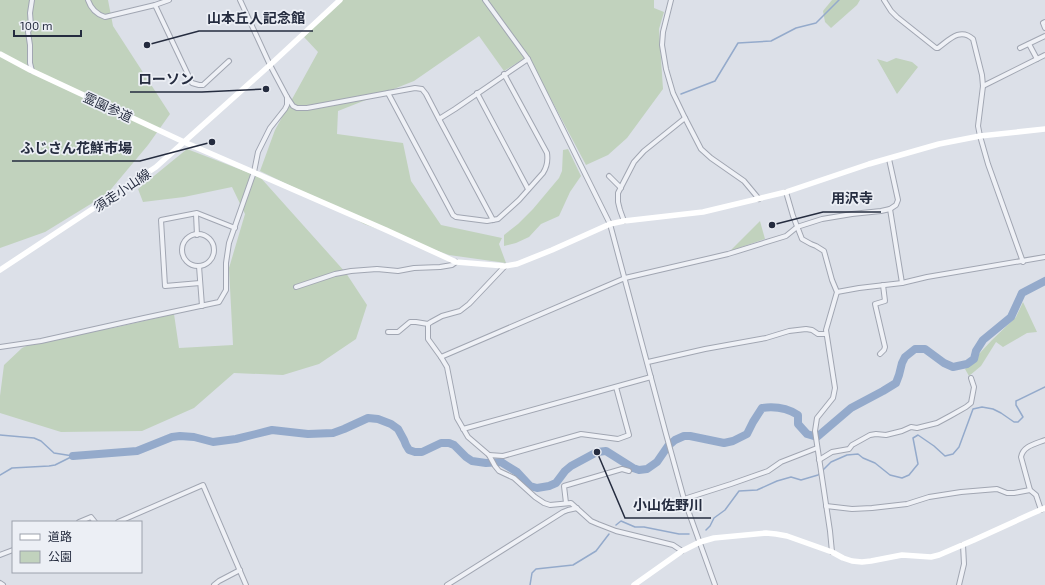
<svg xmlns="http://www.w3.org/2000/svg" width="1045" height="585" viewBox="0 0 1045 585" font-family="'Exo 2','Noto Sans JP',sans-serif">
	<rect width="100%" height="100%" fill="#dce0e8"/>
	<g fill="#c1d2bd">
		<path d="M0 0H108L113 26 170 114 148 145 107 194 45 232 0 248Z"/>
		<path d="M342 0H654V8L664 12 659 29 663 89 627 138 608 155 586 165 528 56 504 71 479 36 414 81 338 111 337 134 403 143 411 181 441 225 502 238 499 244 506 263 449 255 364 224 320 200 260 171 275 130 318 52 304 37Z"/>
		<path d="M832 0H860L857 5 831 28 825 22 823 11Z"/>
		<path d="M896 58 912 62 918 67 897 94 877 59 887 62Z"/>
		<path d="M187 149 260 177 346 273 367 305 356 339 319 364 283 375 234 373 194 408 142 431 61 432 0 413V396L4 365 22 348 46 337 113 328 174 314 179 348 233 345 229 268 245 214 232 187 184 197 143 202 138 189Z"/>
		<path d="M568 149 581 176 570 192 559 216 541 224 529 237 516 243 504 246V235L518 224 533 209 559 178 562 171 563 150Z"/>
		<path d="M760 221 765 239 730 251Z"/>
		<path d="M1023 302 1037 332 1027 333 1003 347 996 342 981 366 969 376 965 369 992 340 1016 317Z"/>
	</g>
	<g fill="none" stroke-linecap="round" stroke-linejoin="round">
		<g stroke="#94aacb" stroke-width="1.5">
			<path d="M681 94 715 81 738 43 771 41 796 28 816 23 839 0"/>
			<path d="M0 435 34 438 41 441 54 453 73 456"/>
			<path d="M0 475 12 468 49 466 55 465 73 456"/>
			<path d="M616 525 621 521 635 527H644L679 534H689"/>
			<path d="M706 530 710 526 714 518 725 510 739 491 757 490 777 481 791 477 801 480 818 475 831 462 847 455 858 454 863 458 875 463 890 475 902 478 909 475 918 464 913 438 918 435 934 446 945 456 953 454 959 447 973 409 982 407 993 409 1001 413 1014 422H1018L1023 417 1016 405V401L1045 387"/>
			<path d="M530 585 532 573 536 569 573 565 596 551 609 534"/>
		</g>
		<path stroke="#94aacb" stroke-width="8" d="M73 456 137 451 172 437 180 436 194 437 213 442 236 439 272 430 308 434 333 433 344 429 368 418 378 419 391 424 398 429 404 440 406 445 409 450 415 452H422L441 443H449L454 445 466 457 472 461 486 463 501 462 517 472 530 486 537 488 549 486 556 483 565 471 571 466 597 452 606 451 633 468 639 470 647 469 657 462 668 446 675 440 684 436H690L724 443 733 441 747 434 753 422 762 408C776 406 787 408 798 415V424L807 434 817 437 851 408 883 391 896 383 899 375 902 363 905 357 915 349H925L944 363 953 367 967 364 974 359 976 351 983 340 1011 317 1022 293 1045 281"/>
		<g stroke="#a1a6b2" stroke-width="6">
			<g id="street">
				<path d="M32 0 30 13 31 26 28 32 30 45V63L32 71"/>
				<path d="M88 0C91 9 96 14 105 17L155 5 169 0"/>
				<path d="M240 0 270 65 287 97 293 106 297 108H307L415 88 422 89 426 94 439 119 493 220"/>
				<path d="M485 0 528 59 610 224 666 434 684 499 715 585"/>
				<path d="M671 0 663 32 662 45 666 69 673 93 685 118 701 149 711 158 744 181 759 199"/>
				<path d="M884 0 891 11 897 17 936 48H938C949 40 960 27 973 39L982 75 983 86 978 126 980 136 988 164 1023 262"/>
				<path d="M155 5 192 83 199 85H203L229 61"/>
				<path d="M1045 22 1043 23 1045 28"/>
				<path d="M1029 44 1037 59"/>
				<path d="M1020 48 1045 36"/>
				<path d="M983 86 1045 55"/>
				<path d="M388 93 453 215 456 217 487 221 498 219 508 210 519 200 543 173C547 167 548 160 547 153L504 74"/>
				<path d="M477 93 528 189"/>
				<path d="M439 119 455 109 528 59"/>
				<path d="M609 176 621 188"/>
				<path d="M786 192 793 216 802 239 811 244 816 246 824 251 832 280 837 292 826 330 835 388 833 398 817 418 815 431 830 531 832 552"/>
				<path d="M890 209 902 283"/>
				<path d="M196 214 197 235"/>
				<path d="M624 221 620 210 618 202V193L634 162 644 151 685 118"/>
				<circle cx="198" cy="250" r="16"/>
				<path d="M199 266 202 306"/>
				<path d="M505 266 469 304 460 311 442 316 431 322 428 324V339L441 357 447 367 457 418 468 437 489 455 495 466 499 471 514 478 535 497 544 503 550 505 571 503 591 521 598 524 616 531 673 545 682 551"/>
				<path d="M200 283 165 286 161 220 197 213 235 228"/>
				<path d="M296 287 335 274 351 271 377 269 398 271 414 268 440 267 452 265 456 262"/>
				<path d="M837 292 859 288 902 283 927 277 1045 257"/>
				<path d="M388 332H398L410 322H416L428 324"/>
				<path d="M0 347 41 341 144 318 219 302 226 290V263L229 243 254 172 258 152 270 128 285 109 287 105V97"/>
				<path d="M880 354 884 350 885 347 875 304 885 301 883 285"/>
				<path d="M441 357 625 278 728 254 786 236 797 227 822 219 852 214 881 211 890 209 896 205 898 200 889 159"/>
				<path d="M648 362 705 349 766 338 789 331 806 329 812 330 818 334H826"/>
				<path d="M463 429 651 377"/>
				<path d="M489 455 503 456 581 434 618 439 629 435 616 387"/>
				<path d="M819 460 832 452 849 449 852 445 870 435 876 434 886 435 902 431 911 427 917 428 937 423 950 416 966 407 971 403 974 387 971 378"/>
				<path d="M684 499 731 484 768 471 781 462 817 448"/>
				<path d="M566 503 564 486 622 469 629 471"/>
				<path d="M826 506 852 509 872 508 907 504 929 497 961 492 997 489 1007 493H1014L1030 490"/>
				<path d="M1041 510 1036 495 1030 490 1021 457C1023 446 1035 444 1045 440"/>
				<path d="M79 522 91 517 95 522"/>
				<path d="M118 522 203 485 246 585"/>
				<path d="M0 555 13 550"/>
				<path d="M0 583 3 585"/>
				<path d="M214 585 219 581 240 570"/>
				<path d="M447 585 563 512 568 510 577 508"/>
				<path d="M959 585 964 564 963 545"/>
			</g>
		</g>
		<use href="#street" stroke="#eff1f6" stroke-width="4"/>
		<g stroke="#fff" stroke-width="5.5">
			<path d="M0 54 32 71 184 142 386 230 456 262 505 266 517 264 552 250 610 224 624 221 703 212 786 192 869 164 939 144 980 136 1045 129"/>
			<path d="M0 270 156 167 270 65 340 0"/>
			<path d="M634 585 682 551 700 542 714 538 766 533 776 534 787 536 832 552 843 558 852 561 862 562 871 561 902 555 931 557 939 555 974 540 1031 514 1045 508"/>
		</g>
	</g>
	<g text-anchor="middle" stroke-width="3.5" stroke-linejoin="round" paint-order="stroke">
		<g font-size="13" fill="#252c3f" stroke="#eceff5">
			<text transform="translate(108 107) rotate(25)" y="5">霊園参道</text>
			<text transform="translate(122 190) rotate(-34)" y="5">須走小山線</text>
		</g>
	</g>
	<path fill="none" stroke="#252c3f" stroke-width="1.5" d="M147 45L199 31H313M266 89L202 92H130M212 142L140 161H12M772 225L823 212H881M597 452L625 518H711"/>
	<g fill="#252c3f" stroke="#eceff5" stroke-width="1.5">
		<circle cx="147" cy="45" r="4"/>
		<circle cx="266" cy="89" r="4"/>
		<circle cx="212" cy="142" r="4"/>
		<circle cx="772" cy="225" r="4"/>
		<circle cx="597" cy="452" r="4"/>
	</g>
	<g font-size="14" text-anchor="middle" font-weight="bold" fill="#252c3f" stroke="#eceff5" stroke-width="3.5" stroke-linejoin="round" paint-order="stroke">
		<text x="256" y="23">山本丘人記念館</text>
		<text x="166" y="84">ローソン</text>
		<text x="76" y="153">ふじさん花鮮市場</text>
		<text x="852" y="203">用沢寺</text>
		<text x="668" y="510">小山佐野川</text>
	</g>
	<rect x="12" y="521" width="130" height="52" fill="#eceff5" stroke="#9ca1ac"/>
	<rect x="20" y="534" width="20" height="6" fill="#ffffff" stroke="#9ca1ac"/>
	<text x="48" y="541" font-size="12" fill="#252c3f">道路</text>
	<rect x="20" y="551" width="20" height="12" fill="#c1d2bd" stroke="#9ca1ac"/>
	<text x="48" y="561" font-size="12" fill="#252c3f">公園</text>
	<path d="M14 30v6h67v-6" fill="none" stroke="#252c3f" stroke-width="2"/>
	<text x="20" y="30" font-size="12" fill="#252c3f" stroke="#eceff5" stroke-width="3" paint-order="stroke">100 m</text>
</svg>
